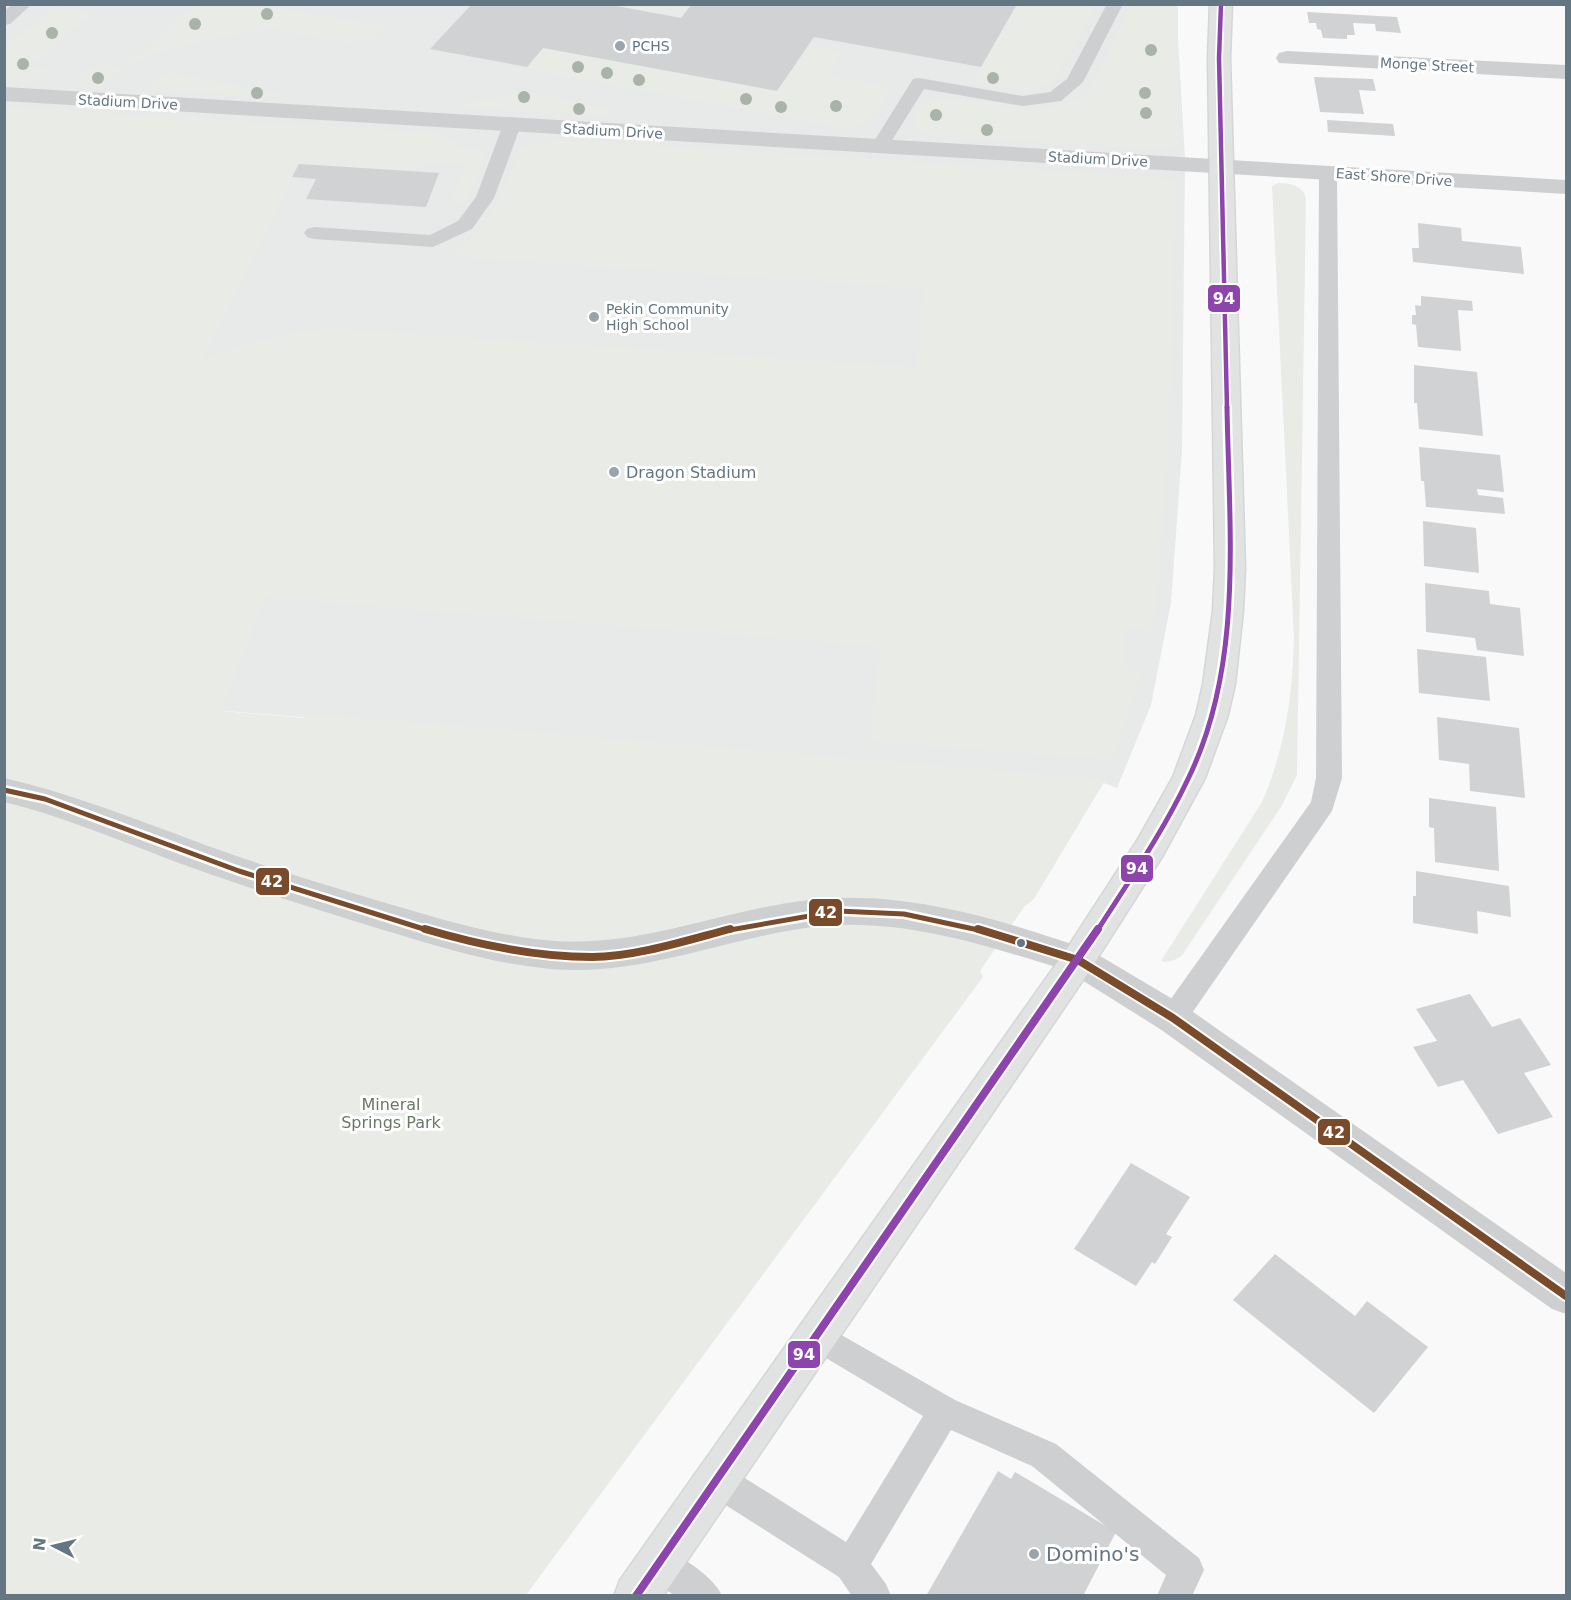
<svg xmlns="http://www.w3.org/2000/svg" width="1571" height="1600" viewBox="0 0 1571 1600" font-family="'DejaVu Sans',sans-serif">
	<rect width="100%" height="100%" fill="#f9f9f9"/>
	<path fill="#e8e9e9" d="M4 5H1176L1185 159 1182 451 1171 603 1151 705 1117 788 1101 782 5 693Z"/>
	<g fill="#e8ebe6">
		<path d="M57 5 95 12 30 66 50 70 32 83 5 82V46Z"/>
		<path d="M195 5H264L388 27C383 32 378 38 370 40 340 48 298 30 267 30 216 39 138 47 102 88L75 86 80 77 99 63 122 68Z"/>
		<path d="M606 5H692L681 18Z"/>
		<path d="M1017 5H1096L1054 83 1029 91 972 83Z"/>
		<path d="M1132 5H1178V144L1175 147 1149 149 938 137 921 131 915 126C908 105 937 98 952 98 999 100 1060 129 1094 81Z"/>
		<path d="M808 45 842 51 827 75 882 85 888 94C876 116 873 125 847 129L536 71 529 64 543 48Z"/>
		<path d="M173 73 282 94 280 98 144 90 157 77Z"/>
		<path d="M523 90 614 110 612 117 461 108 462 105Z"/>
		<path d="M5 107 448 133 444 136 446 139 459 142 458 145 460 149 483 150 486 156 467 202 449 207 465 164 431 162 409 171 299 164 274 219 202 360C245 342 285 332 331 328L916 367 923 289 452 257C458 248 468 243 475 235 497 210 507 177 521 148L546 143 551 139 1158 177 1176 182C1172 332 1171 482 1153 631L1125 630 1124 667 1142 673 1112 760 869 742 880 647 265 598 222 711 304 718 306 713 1106 779 1034 899 1024 907 980 971 983 977 526 1595H5Z"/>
		<path d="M1278 183C1290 183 1304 186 1306 199L1297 775 1281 807 1183 954C1176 960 1171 963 1161 961L1262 802C1285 749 1293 695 1294 637L1272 186Z"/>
	</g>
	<g fill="#d0d2d3">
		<path d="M472 4H606L681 18 692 4H1017L981 67 814 37 777 91 543 48 527 67 430 49Z"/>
		<path d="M1307 12 1397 17 1401 33 1376 31 1375 24 1353 23 1355 35H1347V39L1323 38 1321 30 1317 29 1316 23H1309Z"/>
		<path d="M1314 77 1373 79 1376 91 1359 90 1364 114 1320 112Z"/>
		<path d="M1327 120 1393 124 1395 136 1328 132Z"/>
		<path d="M299 164 409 171 439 173 426 207 306 199 316 179 292 177Z"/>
		<path d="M1418 223 1461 228 1462 241 1521 247 1524 274 1413 262 1412 248H1419Z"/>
		<path d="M1421 296 1472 301 1473 311 1458 310 1461 351 1418 347 1416 325 1412 324V315H1416L1415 305 1421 306Z"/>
		<path d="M1414 365 1477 372 1483 436 1419 429 1417 403H1414Z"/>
		<path d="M1419 447 1500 455 1504 492 1477 489 1478 495 1503 498 1505 514 1426 507 1424 481H1421Z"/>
		<path d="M1423 521 1476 528 1479 573 1424 566Z"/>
		<path d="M1425 583 1489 591 1490 604 1520 608 1524 656 1477 650 1475 638 1426 632Z"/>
		<path d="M1417 649 1486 657 1490 701 1419 693Z"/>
		<path d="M1437 717 1519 728 1525 798 1470 791 1469 764 1439 760Z"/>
		<path d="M1429 798 1496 807 1499 871 1435 862 1434 828 1429 827Z"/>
		<path d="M1416 871 1509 886 1511 917 1477 911 1478 934 1413 923V896H1416Z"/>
		<path d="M1470 994 1492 1027 1520 1018 1551 1065 1524 1073 1553 1117 1498 1134 1463 1080 1438 1087 1413 1047 1437 1041 1416 1009Z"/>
		<path d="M1131 1163 1190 1197 1166 1234 1172 1237 1155 1264 1152 1262 1136 1286 1074 1249Z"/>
		<path d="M1275 1254 1355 1316 1367 1301 1428 1347 1374 1413 1233 1300Z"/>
		<path d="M998 1471 1011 1479 1015 1472 1116 1532 1083 1596H926Z"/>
	</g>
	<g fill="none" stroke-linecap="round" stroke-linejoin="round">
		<g stroke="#d5d6d7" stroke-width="3">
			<path id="primary" d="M1210 4H1232L1230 58 1245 568 1243 611 1235 684 1228 715 1205 778 1162 857 1090 970 663 1596H614L620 1580 1066 950 1138 839 1173 777 1196 715 1203 684 1213 611 1215 568 1208 58Z"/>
		</g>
		<g fill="#cecfd0" fill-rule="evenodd">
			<path d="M13 4H32L10 24 4 25V11Z"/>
			<path d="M1107 4H1123L1083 82 1061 101 1023 106 924 89 886 150H874L871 146 913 79 919 78 1023 96 1050 92 1067 79Z"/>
			<path d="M512 120 518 121 521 125 494 198 472 229 433 247 314 239 307 237 304 233 307 229 314 227 430 235 458 221 476 197 503 125 506 121Z"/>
			<path d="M1328 167 1334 169 1337 173 1342 778 1332 811 1183 1026 1173 1030 1163 1026 1159 1018 1163 1010 1311 802 1316 778 1319 173 1322 169Z"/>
			<path d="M817 1321 955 1400 1056 1444 1199 1558 1204 1570 1192 1596H1157L1166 1575 1032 1466 951 1430 871 1564 886 1584 891 1596H852L839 1577 705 1492 700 1480 705 1468 717 1464 729 1468 846 1542 923 1416 806 1346 801 1336 806 1326Z"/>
			<path d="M658 1546C678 1554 714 1576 722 1596H675L646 1575 641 1563 646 1551Z"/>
		</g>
		<g fill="#cecfd0" fill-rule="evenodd">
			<path d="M1287 51 1566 65V79L1279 63 1276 58 1279 53Z"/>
			<path d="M4 87 1566 180V194L4 101Z"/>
			<path d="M4 778C69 793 130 817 192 840 253 863 316 882 379 901 434 917 487 934 544 940 638 950 718 910 810 900 905 889 1001 920 1090 950L1096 960 1090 970 1078 974C990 947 899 914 805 928 715 941 635 979 542 968 486 962 434 945 380 929 309 907 238 885 168 859 114 838 61 816 4 802Z"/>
		</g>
		<path fill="#cecfd0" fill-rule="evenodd" d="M1078 946 1090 950 1186 1007 1566 1273V1314L1552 1309 1160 1029 1066 970 1060 960 1066 950Z"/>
		<use href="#primary" fill="#e1e2e2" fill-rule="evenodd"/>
		<g stroke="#fff" stroke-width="10">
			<g id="bus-1-far1">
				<path d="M4 790 45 799 239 871 430 931"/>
				<path d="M724 931 838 911 904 914 983 931"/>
			</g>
		</g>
		<g stroke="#fff" stroke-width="12">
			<g id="bus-1">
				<path d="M425 929C479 945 536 957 592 957 635 957 688 940 730 929"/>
				<path d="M978 929 1078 960 1173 1018 1566 1296"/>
			</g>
		</g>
		<g stroke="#fff" stroke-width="8">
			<path id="bus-2-far2" d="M1221 4 1219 58 1227 408"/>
		</g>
		<g stroke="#fff" stroke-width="10">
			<path id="bus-2-far1" d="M1097 931C1129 881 1163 832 1188 779 1244 665 1229 530 1227 407"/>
		</g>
		<g stroke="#fff" stroke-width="12">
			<path id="bus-2" d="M636 1596 1098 929"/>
		</g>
		<use href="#bus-1-far1" stroke="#7a4b2a" stroke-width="5"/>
		<use href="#bus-1" stroke="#7a4b2a" stroke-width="8"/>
		<use href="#bus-2-far2" stroke="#8e44ad" stroke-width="4.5"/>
		<use href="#bus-2-far1" stroke="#8e44ad" stroke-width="5"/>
		<use href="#bus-2" stroke="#8e44ad" stroke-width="8"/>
	</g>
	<g fill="#a9b3a7">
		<circle cx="267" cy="14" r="6"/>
		<circle cx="195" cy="24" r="6"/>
		<circle cx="52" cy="33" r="6"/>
		<circle cx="1151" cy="50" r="6"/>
		<circle cx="23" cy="64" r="6"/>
		<circle cx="578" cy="67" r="6"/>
		<circle cx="607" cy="73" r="6"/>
		<circle cx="98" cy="78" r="6"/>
		<circle cx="993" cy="78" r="6"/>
		<circle cx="639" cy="80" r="6"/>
		<circle cx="257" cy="93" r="6"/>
		<circle cx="1145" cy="93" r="6"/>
		<circle cx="524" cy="97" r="6"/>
		<circle cx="746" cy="99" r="6"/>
		<circle cx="836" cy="106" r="6"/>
		<circle cx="781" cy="107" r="6"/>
		<circle cx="579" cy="109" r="6"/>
		<circle cx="1146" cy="113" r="6"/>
		<circle cx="936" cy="115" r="6"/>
		<circle cx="987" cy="130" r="6"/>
	</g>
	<g fill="#99a4ac" stroke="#fff" stroke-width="2">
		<circle cx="620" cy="46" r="6"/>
		<circle cx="594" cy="317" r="6"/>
		<circle cx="614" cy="472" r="6"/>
		<circle cx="1034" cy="1554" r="6"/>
	</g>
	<circle fill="#657683" stroke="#fff" stroke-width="2" cx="1021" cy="943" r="5"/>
	<g text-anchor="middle" stroke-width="6" stroke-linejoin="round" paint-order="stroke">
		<g font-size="14" fill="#657683" stroke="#fff" text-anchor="start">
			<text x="632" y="51">PCHS</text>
			<text x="606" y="314">Pekin Community<tspan x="606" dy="16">High School</tspan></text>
		</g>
		<g font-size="14" fill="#657683" stroke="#fff">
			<text transform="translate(1427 65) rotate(3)" y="5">Monge Street</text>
			<text transform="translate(128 102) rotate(3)" y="5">Stadium Drive</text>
			<text transform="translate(613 131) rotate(3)" y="5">Stadium Drive</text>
			<text transform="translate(1098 159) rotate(3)" y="5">Stadium Drive</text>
			<text transform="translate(1394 177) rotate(4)" y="5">East Shore Drive</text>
		</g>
		<g font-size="16" fill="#657683" stroke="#fff" text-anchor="start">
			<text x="626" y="478">Dragon Stadium</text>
		</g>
		<g font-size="16" fill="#687a64" stroke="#fff">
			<text x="391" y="1110">Mineral<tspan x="391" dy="18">Springs Park</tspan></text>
		</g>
		<g font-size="20" fill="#657683" stroke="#fff" text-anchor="start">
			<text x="1046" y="1561">Domino's</text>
		</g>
	</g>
	<g stroke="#fff" stroke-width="2">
		<rect x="1207" y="284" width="34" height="29" rx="6" fill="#8e44ad"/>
		<rect x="1120" y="854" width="34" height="29" rx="6" fill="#8e44ad"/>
		<rect x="255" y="867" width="35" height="29" rx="6" fill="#7a4b2a"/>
		<rect x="808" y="898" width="35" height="29" rx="6" fill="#7a4b2a"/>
		<rect x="1317" y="1118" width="34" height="28" rx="6" fill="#7a4b2a"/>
		<rect x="787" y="1340" width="34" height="29" rx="6" fill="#8e44ad"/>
	</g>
	<g font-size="16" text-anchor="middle" font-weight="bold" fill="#fff">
		<text x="1224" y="304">94</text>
		<text x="1137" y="874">94</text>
		<text x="272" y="887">42</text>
		<text x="826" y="918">42</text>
		<text x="1334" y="1138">42</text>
		<text x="804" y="1360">94</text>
	</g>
	<rect width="1571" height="1600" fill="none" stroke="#657683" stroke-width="12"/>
	<g transform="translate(54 1546) rotate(277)" stroke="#ffffff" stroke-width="4.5" paint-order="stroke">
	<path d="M0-4.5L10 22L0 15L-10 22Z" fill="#657683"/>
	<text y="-9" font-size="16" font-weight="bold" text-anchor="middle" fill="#657683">N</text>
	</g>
</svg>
